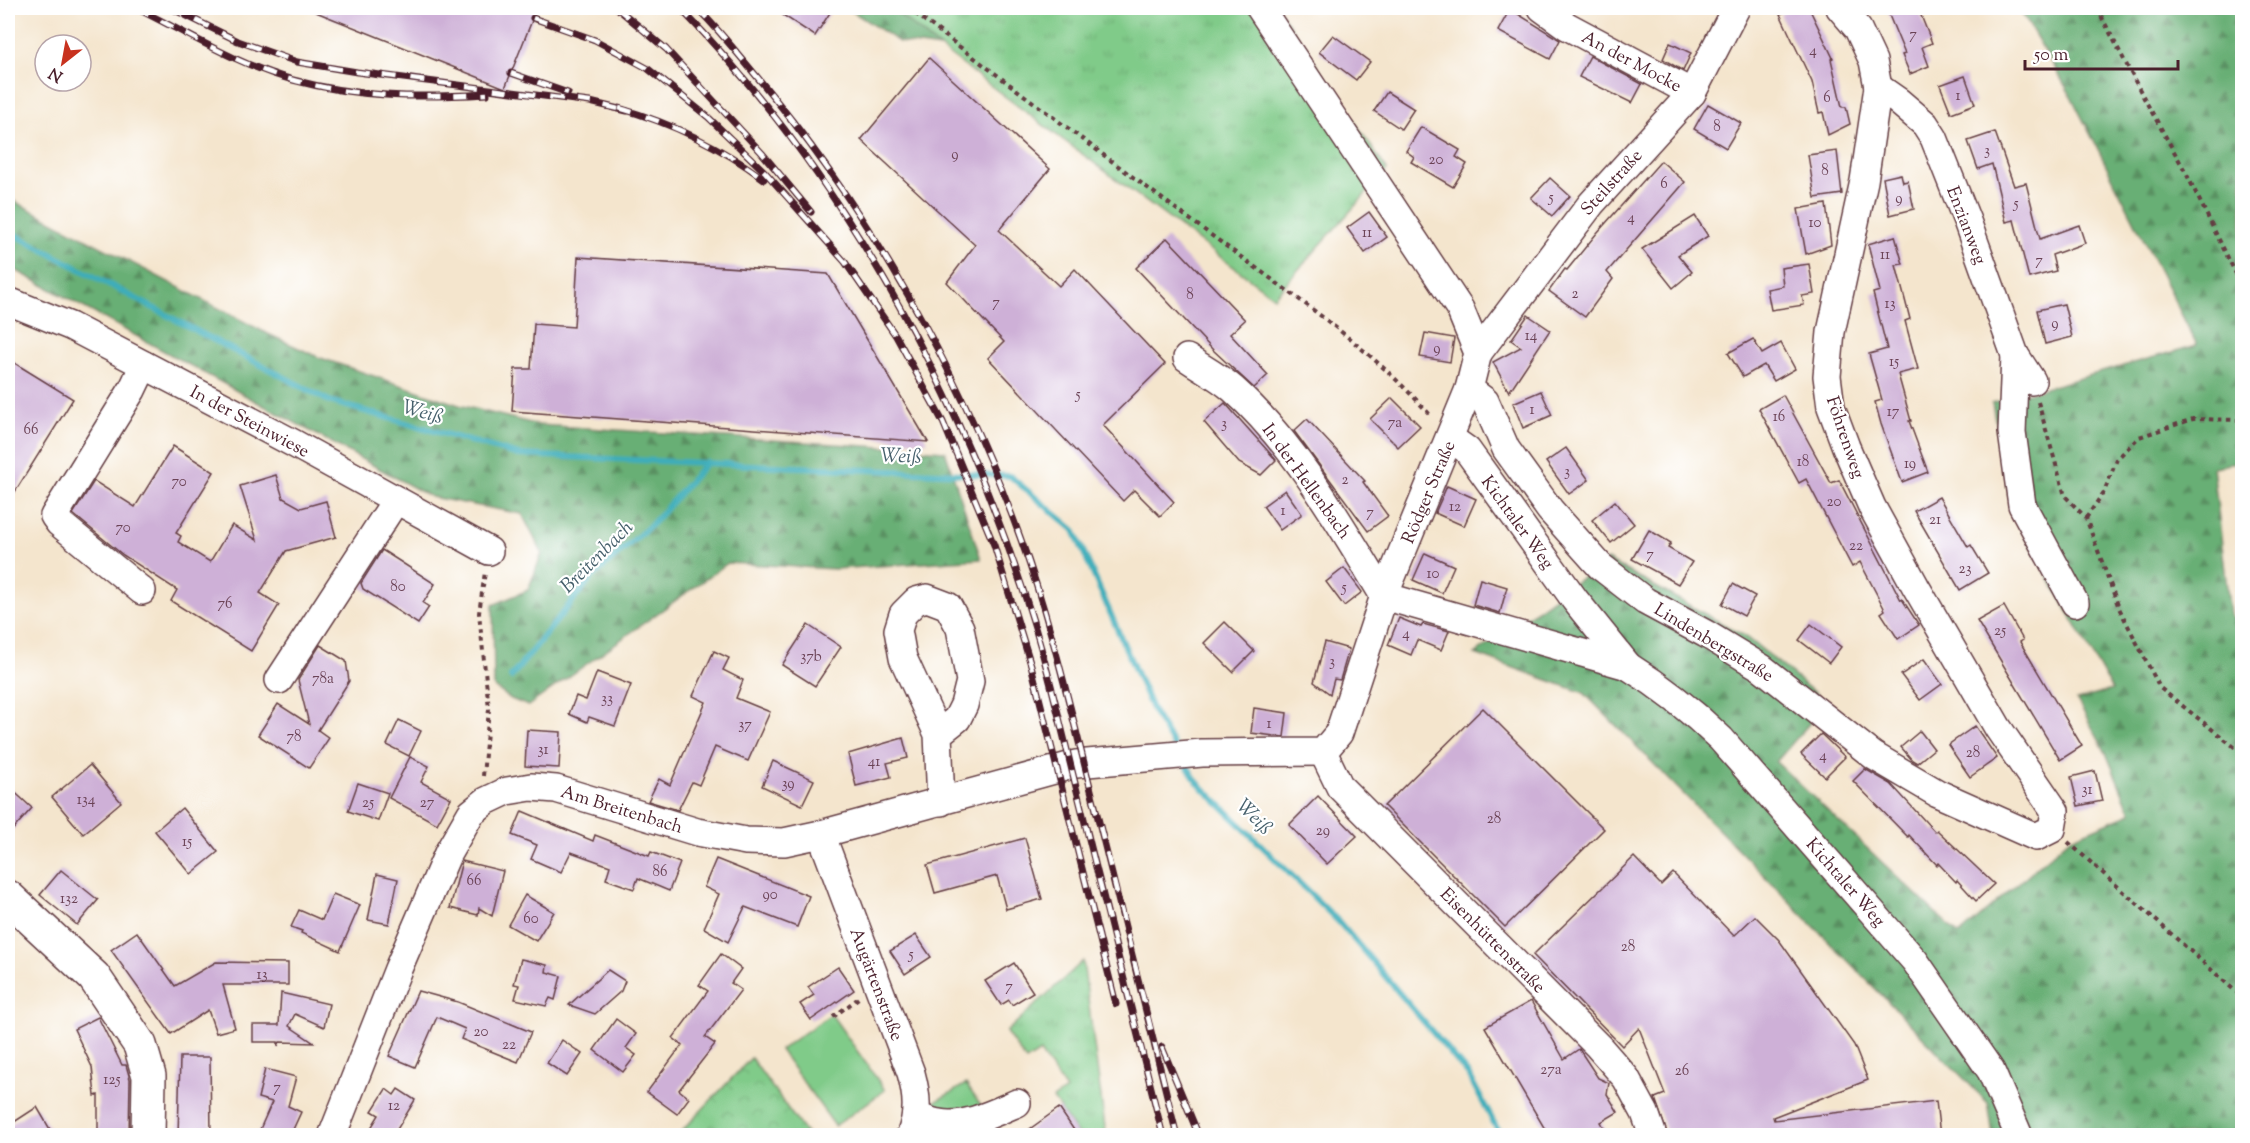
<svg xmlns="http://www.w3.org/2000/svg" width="2250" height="1143" viewBox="0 0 2250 1143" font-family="'Sorts Mill Goudy',serif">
	<defs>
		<pattern id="grass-tufts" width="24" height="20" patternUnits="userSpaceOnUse" patternTransform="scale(1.5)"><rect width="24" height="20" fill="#80cb89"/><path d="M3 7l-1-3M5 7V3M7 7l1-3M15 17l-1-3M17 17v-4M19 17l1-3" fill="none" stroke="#70ae76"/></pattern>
		<pattern id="forest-firs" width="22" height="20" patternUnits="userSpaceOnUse" patternTransform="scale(1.5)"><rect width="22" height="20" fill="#68af75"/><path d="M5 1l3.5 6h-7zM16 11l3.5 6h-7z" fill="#588e60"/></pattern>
		<pattern id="park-crowns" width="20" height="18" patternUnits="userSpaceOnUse" patternTransform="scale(1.5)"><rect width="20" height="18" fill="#80cb89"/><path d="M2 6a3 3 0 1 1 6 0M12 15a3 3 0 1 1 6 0" fill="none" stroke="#70ae76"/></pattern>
	</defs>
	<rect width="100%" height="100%" fill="#fff"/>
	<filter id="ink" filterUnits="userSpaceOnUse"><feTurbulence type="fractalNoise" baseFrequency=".0167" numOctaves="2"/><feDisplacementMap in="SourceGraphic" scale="12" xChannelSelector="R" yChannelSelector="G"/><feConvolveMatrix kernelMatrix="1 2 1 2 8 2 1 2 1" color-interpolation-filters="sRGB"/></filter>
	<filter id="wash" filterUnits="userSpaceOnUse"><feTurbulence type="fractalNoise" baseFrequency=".008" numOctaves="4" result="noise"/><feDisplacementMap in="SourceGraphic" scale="24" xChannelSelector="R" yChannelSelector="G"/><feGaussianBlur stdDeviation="1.35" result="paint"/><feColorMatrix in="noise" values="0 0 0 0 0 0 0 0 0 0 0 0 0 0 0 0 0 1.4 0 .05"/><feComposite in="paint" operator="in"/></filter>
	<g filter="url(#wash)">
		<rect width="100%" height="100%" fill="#f4e5cd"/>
		<g fill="url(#grass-tufts)" stroke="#65755a" stroke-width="1.5">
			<path d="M891 8H1278L1387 170 1274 297 940 48Z"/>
			<path d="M1083 961 1106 1135H1078L1053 1099 1066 1090 1040 1052 1026 1061 1006 1032Z"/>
		</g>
		<g fill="url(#forest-firs)" stroke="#596750" stroke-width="1.5">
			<path d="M847 8H891L940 48 899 42Z"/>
			<path d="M2019 8H2242V462L2213 467 2230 614 2242 632V1135H1993L1988 1103 1584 693 1475 654 1607 560 1747 637 1827 703 1776 762 1959 935 2069 839 2131 813 2106 753 2077 700 2112 690 2013 514 1992 403 2197 345 2069 92Z"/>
			<path d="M8 198 266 333 318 357 459 405 539 425 945 451 981 559 835 569 728 563 528 706 511 699 494 687 493 605 528 590 542 553 522 514 431 497 8 266Z"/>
		</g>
		<path fill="url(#park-crowns)" stroke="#65755a" stroke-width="1.5" d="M751 1058 807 1135H678Z"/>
		<g fill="#80cb89" stroke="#65755a" stroke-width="1.5">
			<path d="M831 1014 885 1090 835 1126 780 1050Z"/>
			<path d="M966 1084 981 1106C964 1112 945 1116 929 1105Z"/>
		</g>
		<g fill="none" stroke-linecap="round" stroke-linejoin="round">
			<g stroke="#3eadba" stroke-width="6">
				<path d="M8 231 329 401 519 455 1010 476 1074 530 1153 711 1175 747"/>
				<path d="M511 677 591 578 653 523 707 462"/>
				<path d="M1184 761 1197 782 1339 922 1468 1074 1501 1136"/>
			</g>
		</g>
		<g id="blocks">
			<g fill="#ceb0d7">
				<path d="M306 8H537L505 88Z"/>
				<path d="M772 8H833L815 36Z"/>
				<path d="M1794 8H1809L1833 58 1831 59 1842 107H1846L1850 124 1828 135 1823 112 1819 113 1812 82 1780 14Z"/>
				<path d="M1886 8H1918L1932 43 1922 47 1929 66 1910 74 1902 55 1905 54Z"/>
				<path d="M1510 9 1560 40 1550 59 1498 31Z"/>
				<path d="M1333 35 1370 62 1356 80 1319 52Z"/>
				<path d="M1670 43 1691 53 1683 71 1663 59Z"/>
				<path d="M1590 56 1642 84 1632 103 1579 77Z"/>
				<path d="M929 58 1050 169 999 230 1059 286 1075 269 1165 364 1103 425 1174 502 1160 516 1134 490 1123 501 988 358 1004 342 947 282 975 245 861 140Z"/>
				<path d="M1965 76 1975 104 1951 113 1940 85Z"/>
				<path d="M1387 92 1414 109 1401 129 1374 111Z"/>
				<path d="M1708 104 1741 123 1726 148 1694 129Z"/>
				<path d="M1421 127 1460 150 1456 157 1467 164 1453 187 1411 162 1414 157 1406 151Z"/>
				<path d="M1995 132 2014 186 2026 183 2040 239 2079 225 2085 243 2052 255 2056 271 2029 278 2014 220 2006 222 1992 164 1978 169 1968 141Z"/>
				<path d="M1837 151 1842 194 1815 198 1808 155Z"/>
				<path d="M1661 161 1685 182 1607 272 1613 279 1585 317 1549 291 1565 269 1567 270 1597 233Z"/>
				<path d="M1901 174 1903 182 1908 181 1914 209 1890 215 1883 178Z"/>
				<path d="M1550 178 1570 196 1552 216 1531 198Z"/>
				<path d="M1826 204 1831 245 1806 254 1798 209Z"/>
				<path d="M1369 212 1387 237 1365 253 1347 228Z"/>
				<path d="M1695 216 1708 236 1678 255 1692 272 1673 288 1642 249Z"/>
				<path d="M1895 236 1903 264 1896 265 1910 319 1905 321 1918 369 1898 374 1911 421H1909L1928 472 1902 482 1881 424 1875 402 1882 400 1869 354 1887 349 1873 293 1880 291 1868 244Z"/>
				<path d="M1167 238 1245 320 1230 334 1268 375 1254 388 1213 350 1136 268Z"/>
				<path d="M578 257 828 274 928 442 512 411 515 369H531L534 324 574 327Z"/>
				<path d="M1809 264 1814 294 1802 296 1804 305 1771 310 1767 289 1783 286 1781 268Z"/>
				<path d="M2064 304 2072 337 2045 344 2037 310Z"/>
				<path d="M1528 315 1550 330 1509 392 1493 362 1521 347 1511 340Z"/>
				<path d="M1425 333 1454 338 1450 362 1420 357Z"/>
				<path d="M1753 339 1762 354 1781 343 1795 369 1774 381 1764 365 1743 377 1728 353Z"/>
				<path d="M8 359 73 399 8 503Z"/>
				<path d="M1541 391 1552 415 1523 428 1513 403Z"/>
				<path d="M1783 395 1831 483 1839 480 1901 600 1902 599 1919 625 1898 639 1881 613 1885 610 1860 562 1852 567 1806 479 1799 483 1759 409Z"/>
				<path d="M1392 398 1420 426 1398 447 1370 419Z"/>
				<path d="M1225 403 1276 460 1261 475 1239 463 1204 422Z"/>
				<path d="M1307 419 1365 481 1363 482 1388 516 1368 531 1294 431Z"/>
				<path d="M173 446 214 472 176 533 181 536 178 542 210 562 232 525 257 540 240 486 276 475 283 498 301 508 326 501 336 537 286 551 260 593 279 605 251 651 171 601 177 590 123 555 73 514 94 481 135 507Z"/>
				<path d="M1566 448 1589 480 1569 494 1546 462Z"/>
				<path d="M1447 486 1476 499 1464 526 1435 513Z"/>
				<path d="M1285 490 1302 514 1280 530 1263 506Z"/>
				<path d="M1939 497 1968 547 1971 545 1988 573 1960 590 1914 511Z"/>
				<path d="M1615 501 1634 524 1611 543 1592 520Z"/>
				<path d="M1649 530 1671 543 1668 548 1692 562 1678 584 1632 559Z"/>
				<path d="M382 550 435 584 423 603 429 607 418 624 363 589 361 583Z"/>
				<path d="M1425 553 1454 566 1442 593 1413 580Z"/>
				<path d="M1344 568 1362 592 1344 606 1326 582Z"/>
				<path d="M1480 579 1507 587 1500 613 1473 605Z"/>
				<path d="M1733 584 1755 596 1744 616 1722 604Z"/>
				<path d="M2004 606 2023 640 2020 642 2082 746 2060 760 1977 621Z"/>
				<path d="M1399 618 1421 627 1423 624 1449 631 1441 650 1417 640 1411 655 1388 645Z"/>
				<path d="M1225 622 1254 651 1233 672 1204 643Z"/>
				<path d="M1811 624 1841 647 1829 663 1799 640Z"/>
				<path d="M808 625 841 647 815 686 782 665Z"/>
				<path d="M1325 642 1349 649 1340 680 1334 679 1330 694 1314 682Z"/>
				<path d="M320 645 346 661 349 681 318 730 329 738 309 768 258 735 278 704 309 724 298 680Z"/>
				<path d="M714 651 729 658 723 670 743 680 736 698 770 712 748 761 715 747 699 785 692 782 678 810 648 801 659 779 670 785 706 702 693 696Z"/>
				<path d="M1924 659 1942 684 1920 700 1901 675Z"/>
				<path d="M597 672 631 685 615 726 589 717 587 722 569 714 576 696 586 700Z"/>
				<path d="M1254 708 1287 713 1284 737 1251 733Z"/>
				<path d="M1483 708 1604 829 1505 927 1384 806Z"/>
				<path d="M399 720 421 731 409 756 387 745Z"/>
				<path d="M1975 726 1997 758 1970 777 1948 745Z"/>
				<path d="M527 730 561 732 559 768 525 766Z"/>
				<path d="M1920 731 1934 749 1917 763 1912 760 1901 747Z"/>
				<path d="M1821 734 1845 757 1825 777 1801 754Z"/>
				<path d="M903 738 908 758 887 763 891 777 856 786 848 754Z"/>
				<path d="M410 757 429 766 421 782 451 798 437 824 389 798Z"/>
				<path d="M773 761 814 780 802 805 762 786Z"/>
				<path d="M90 765 121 802 83 834 52 797Z"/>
				<path d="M1865 769 1891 784 1935 832 1937 830 1994 884 1976 901 1957 880 1956 882 1938 863 1937 865 1909 835 1908 837 1853 781Z"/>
				<path d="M2095 771 2102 801 2078 806 2071 777Z"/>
				<path d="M358 783 388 793 378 821 348 811Z"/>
				<path d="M8 786 32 808 8 835Z"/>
				<path d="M1318 796 1357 836 1327 864 1289 825Z"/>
				<path d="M182 808 218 852 191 874 155 831Z"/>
				<path d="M522 811 593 841 595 835 649 856 651 852 680 863 669 891 638 878 634 889 606 879 610 866 571 852 561 872 531 859 537 845 512 835Z"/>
				<path d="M1025 838 1042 899 1006 909 997 876 935 893 927 865Z"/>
				<path d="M1634 857 1661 885 1673 873 1734 936 1755 916 1779 940 1854 1045 1868 1080 1773 1117 1774 1120 1936 1101 1940 1136H1668L1655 1098 1665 1094 1639 1028 1622 1046 1533 955Z"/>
				<path d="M716 859 809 896 797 927 745 907 728 942 704 928 719 894 704 887Z"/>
				<path d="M462 861 503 871 492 916 479 908 478 915 450 908Z"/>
				<path d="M61 870 98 900 77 925 40 895Z"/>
				<path d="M377 874 398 879 389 924 368 920Z"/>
				<path d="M333 894 360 905 340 951 301 933 302 931 291 927 299 910 322 920Z"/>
				<path d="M525 895 554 912 536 941 508 925Z"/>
				<path d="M137 932 175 986 216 962 288 963V985H223L235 1028 216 1033 208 1010 171 1034 111 950Z"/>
				<path d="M916 935 931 957 905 974 890 951Z"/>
				<path d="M721 954 741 969 731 983 741 990 705 1037 715 1044 679 1090 689 1098 677 1114 647 1092 682 1045 673 1038 708 991 699 985Z"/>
				<path d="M521 959 547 965 546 972 561 976 555 1000 550 998 546 1006 515 999 519 985 514 984Z"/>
				<path d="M1014 963 1033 992 1012 1005 1009 1000 1001 1005 985 981Z"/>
				<path d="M838 967 854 990 811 1020 800 1004 814 995 808 987Z"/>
				<path d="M608 970 625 981 621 991 595 1014 569 1005Z"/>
				<path d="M418 991 458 1002 531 1032 518 1062 461 1039 465 1029 437 1017 415 1067 389 1056Z"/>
				<path d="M281 993 329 1004 324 1027 295 1014 289 1026 314 1043 280 1042 278 1046V1042H253V1025H279Z"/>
				<path d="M1531 1001 1564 1059 1579 1049 1598 1078 1609 1083 1607 1094 1618 1112 1601 1122 1609 1136H1549L1485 1027Z"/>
				<path d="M98 1017 122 1065H126L130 1079 129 1136H98V1095L95 1096 92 1067 74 1029Z"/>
				<path d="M616 1019 636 1034 626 1048 636 1055 623 1072 594 1050Z"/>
				<path d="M562 1040 582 1054 567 1076 547 1063Z"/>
				<path d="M180 1057H210L211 1136H178Z"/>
				<path d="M265 1069 296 1077 288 1106 301 1112 290 1136H257L272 1102 258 1098Z"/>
				<path d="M386 1089 394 1095 398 1089 415 1100 393 1136H366L379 1115 372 1111Z"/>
				<path d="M37 1107 54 1136H8V1126Z"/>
				<path d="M1059 1108 1078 1136H1020Z"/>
			</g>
		</g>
	</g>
	<g filter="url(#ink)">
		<use href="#blocks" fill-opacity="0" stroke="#643d43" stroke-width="1.5"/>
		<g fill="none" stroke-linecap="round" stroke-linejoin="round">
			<g stroke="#643d43" stroke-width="30">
				<g id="minor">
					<path d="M1542 8 1567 26 1692 93"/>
					<path d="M1878 87 1898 101 1925 124 1934 138 1967 221 2015 355 2032 381"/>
					<path d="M8 301 70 326 293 443 489 551"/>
					<path d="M1478 353 1591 204 1692 93 1736 8"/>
					<path d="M2015 355 2012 432 2022 505 2075 603"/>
					<path d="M1187 358C1202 368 1219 377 1233 389 1295 444 1341 525 1384 596"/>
					<path d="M1469 389 1485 401 1506 449 1550 510 1600 566 1645 601 1706 634 1762 668 1874 756 1937 793 2036 837 2052 829 2055 811 1998 728 1916 587 1872 507 1846 447 1831 407 1827 376 1831 332 1864 181 1878 87 1873 61 1858 29 1840 8"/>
					<path d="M1450 438 1467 450 1575 600 1628 666"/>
					<path d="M142 591 59 523 54 516 132 390 144 365"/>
					<path d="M1384 596 1628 666C1662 687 1692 711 1721 739L1915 961 1991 1071 2019 1136"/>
					<path d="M279 680 396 500"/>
					<path d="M938 734 957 719 964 705 970 681 960 628 948 606 927 598 916 601 903 614 898 630 903 658 938 734 941 802"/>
					<path d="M1323 752 1340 787 1598 1046 1626 1078 1645 1113 1653 1136"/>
					<path d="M821 834 911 1073C917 1095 919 1114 910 1136"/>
					<path d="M916 1116C923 1118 931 1122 939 1123 964 1128 994 1113 1017 1103"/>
					<path d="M332 1136 398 969 448 853 471 813 486 801 507 791 531 787 556 789 697 832 746 841 784 842 821 834 1076 764 1202 753 1323 752 1339 733 1384 596 1469 389 1478 353 1460 309 1260 8"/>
				</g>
			</g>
			<g stroke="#643d43" stroke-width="36">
				<path id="major" d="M8 897 94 977 140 1045 149 1076 148 1136"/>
			</g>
			<g stroke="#643d43" stroke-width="4" stroke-dasharray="4.5 4.5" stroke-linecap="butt">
				<path d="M908 8C1008 83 1107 158 1207 232 1285 290 1368 344 1432 417"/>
				<path d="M2097 8 2145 100 2184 169 2242 286"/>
				<path d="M2038 402 2065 496 2086 518 2119 608 2160 688 2242 753"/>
				<path d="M2086 518 2104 492 2117 459 2139 437 2193 419 2242 420"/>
				<path d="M483 776 489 709 479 613 485 572"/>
				<path d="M2068 842 2242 997"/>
				<path d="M833 1017 860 997"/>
			</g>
			<use href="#minor" stroke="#fff" stroke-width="27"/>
			<use href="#major" stroke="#fff" stroke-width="33"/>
			<g stroke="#4a1f2b" stroke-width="7">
				<g id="rail">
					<path d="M136 8C187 33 238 65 293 80 360 98 419 98 487 94"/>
					<path d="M171 8 238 41 297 62 357 72 590 102 627 111"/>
					<path d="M617 8 666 49 762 153 811 212"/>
					<path d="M680 8C838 170 952 376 1023 590 1046 657 1061 727 1078 795 1106 909 1135 1022 1163 1136"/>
					<path d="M697 8C719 30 738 54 758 78 871 214 960 372 1020 537 1052 624 1071 713 1094 802 1122 913 1150 1024 1177 1136"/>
					<path d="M533 18 595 40 647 68 708 117 765 172 845 262 896 336 943 422 994 545 1031 665 1116 1004"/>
					<path d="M511 73 568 93"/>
					<path d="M619 108C671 123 721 147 764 179"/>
					<path d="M1162 1047 1199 1136"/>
				</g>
			</g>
			<use href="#rail" stroke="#fff" stroke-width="4.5" stroke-dasharray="14" stroke-linecap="butt"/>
		</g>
	</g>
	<g text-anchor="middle" stroke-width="4.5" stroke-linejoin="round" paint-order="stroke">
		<g font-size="15" fill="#6b4356">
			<text x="1913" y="39">7</text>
			<text x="1813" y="55">4</text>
			<text x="1958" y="100">1</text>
			<text x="1827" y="102">6</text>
			<text x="1717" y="131">8</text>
			<text x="1987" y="155">3</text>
			<text x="955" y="159">9</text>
			<text x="1436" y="164">20</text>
			<text x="1825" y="175">8</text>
			<text x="1664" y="188">6</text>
			<text x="1551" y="202">5</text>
			<text x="1899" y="203">9</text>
			<text x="2016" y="208">5</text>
			<text x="1631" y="222">4</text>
			<text x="1815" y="227">10</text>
			<text x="1367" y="237">11</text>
			<text x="1885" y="259">11</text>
			<text x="2039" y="265">7</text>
			<text x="1575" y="298">2</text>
			<text x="1190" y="299">8</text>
			<text x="996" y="307">7</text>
			<text x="1890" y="308">13</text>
			<text x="2055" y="328">9</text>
			<text x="1531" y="340">14</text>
			<text x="1437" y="353">9</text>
			<text x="1894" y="366">15</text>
			<text x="1078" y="399">5</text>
			<text x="1532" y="414">1</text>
			<text x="1893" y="416">17</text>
			<text x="1779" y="421">16</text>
			<text x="1395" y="427">7a</text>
			<text x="1224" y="428">3</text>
			<text x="31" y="434">66</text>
			<text x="1803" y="466">18</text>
			<text x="1910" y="468">19</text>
			<text x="1567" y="476">3</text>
			<text x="1345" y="484">2</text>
			<text x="179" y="486">70</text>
			<text x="1834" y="506">20</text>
			<text x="1455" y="511">12</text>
			<text x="1283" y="515">1</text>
			<text x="1370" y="517">7</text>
			<text x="1935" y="524">21</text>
			<text x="123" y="532">70</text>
			<text x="1856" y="550">22</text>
			<text x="1650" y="559">7</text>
			<text x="1965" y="573">23</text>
			<text x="1433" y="578">10</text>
			<text x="398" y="591">80</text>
			<text x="1344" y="592">5</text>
			<text x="225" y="608">76</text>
			<text x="2000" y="635">25</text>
			<text x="1406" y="638">4</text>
			<text x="811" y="661">37b</text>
			<text x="1332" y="666">3</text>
			<text x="323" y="683">78a</text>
			<text x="607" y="703">33</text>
			<text x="1269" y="728">1</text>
			<text x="745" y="729">37</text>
			<text x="294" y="741">78</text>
			<text x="543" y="754">31</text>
			<text x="1973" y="757">28</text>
			<text x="1823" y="760">4</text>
			<text x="874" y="766">41</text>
			<text x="788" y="788">39</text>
			<text x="2087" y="794">31</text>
			<text x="86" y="804">134</text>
			<text x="368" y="807">25</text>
			<text x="427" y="807">27</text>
			<text x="1494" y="823">28</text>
			<text x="1323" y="835">29</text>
			<text x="187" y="846">15</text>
			<text x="660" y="876">86</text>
			<text x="474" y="885">66</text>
			<text x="770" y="899">90</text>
			<text x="69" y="903">132</text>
			<text x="531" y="923">60</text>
			<text x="1628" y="951">28</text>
			<text x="911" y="959">5</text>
			<text x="262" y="979">13</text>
			<text x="1009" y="991">7</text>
			<text x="481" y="1036">20</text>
			<text x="509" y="1049">22</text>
			<text x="1551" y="1074">27a</text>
			<text x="1682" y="1075">26</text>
			<text x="112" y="1084">125</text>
			<text x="277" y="1092">7</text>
			<text x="394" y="1110">12</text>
		</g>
		<g font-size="18" fill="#4a1f2b" stroke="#fff">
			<text transform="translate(1632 61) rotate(28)" y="6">An der Mocke</text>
			<text transform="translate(1611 182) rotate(-48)" y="6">Steilstraße</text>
			<text transform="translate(1967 225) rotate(69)" y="6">Enzianweg</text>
			<text transform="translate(250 421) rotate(28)" y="6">In der Steinwiese</text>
			<text transform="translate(1846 437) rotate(71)" y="6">Föhrenweg</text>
			<text transform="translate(1307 481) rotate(54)" y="6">In der Hellenbach</text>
			<text transform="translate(1428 492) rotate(-67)" y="6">Rödger Straße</text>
			<text transform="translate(1518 522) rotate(54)" y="6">Kichtaler Weg</text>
			<text transform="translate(1714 642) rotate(31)" y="6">Lindenbergstraße</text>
			<text transform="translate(622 809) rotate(17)" y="6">Am Breitenbach</text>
			<text transform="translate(1846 882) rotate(49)" y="6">Kichtaler Weg</text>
			<text transform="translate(1493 940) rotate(45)" y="6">Eisenhüttenstraße</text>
			<text transform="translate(877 984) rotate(69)" y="6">Augärtenstraße</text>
		</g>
		<g font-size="20" font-style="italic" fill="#455f6b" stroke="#fff">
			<text transform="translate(423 411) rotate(16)" y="7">Weiß</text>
			<text transform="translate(901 455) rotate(2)" y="7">Weiß</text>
			<text transform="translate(596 556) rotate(-45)" y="7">Breitenbach</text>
			<text transform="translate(1255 816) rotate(45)" y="7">Weiß</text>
		</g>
	</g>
	<rect width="2250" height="1143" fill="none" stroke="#fff" stroke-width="30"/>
	<g transform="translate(63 63) rotate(211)"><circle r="28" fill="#ffffff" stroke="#b7a5aa" stroke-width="1.5"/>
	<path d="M0-4.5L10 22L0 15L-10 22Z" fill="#c8321e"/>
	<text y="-9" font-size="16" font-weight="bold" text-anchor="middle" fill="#4a1f2b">N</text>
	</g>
	<path d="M2025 60v9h153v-9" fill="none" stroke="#4a1f2b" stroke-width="3"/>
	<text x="2034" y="60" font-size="18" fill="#4a1f2b" stroke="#ffffff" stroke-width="4.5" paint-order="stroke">50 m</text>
</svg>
